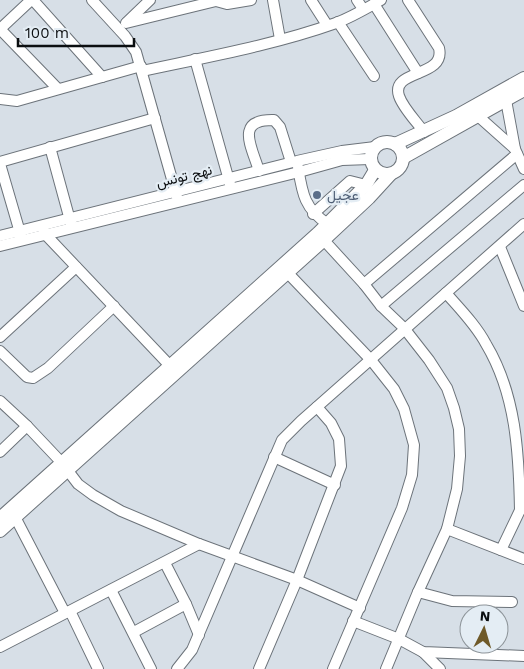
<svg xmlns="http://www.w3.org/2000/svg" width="524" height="669" viewBox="0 0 524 669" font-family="'Work Sans',Vazirmatn,sans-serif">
	<rect width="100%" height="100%" fill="#d7dfe7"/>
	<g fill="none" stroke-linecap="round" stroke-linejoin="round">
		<g stroke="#6c737a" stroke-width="12">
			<g id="minor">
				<path d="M31 0 0 29 58 89"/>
				<path d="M33 0 102 77"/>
				<path d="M92 0 125 36 136 52 177 197"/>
				<path d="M273 0 280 39"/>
				<path d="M311 0 327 25"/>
				<path d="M357 0 363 9"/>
				<path d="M408 0 439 48C446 78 390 69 399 96 403 108 416 121 424 132"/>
				<path d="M216 1 227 4 251 0"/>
				<path d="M374 4 418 73"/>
				<path d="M127 22 150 0"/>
				<path d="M338 22 374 76"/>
				<path d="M126 23 216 1 215 0"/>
				<path d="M195 59 230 184"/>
				<path d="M142 71C207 57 274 45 336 23 352 17 367 8 381 0"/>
				<path d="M0 99 17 101 141 66"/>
				<path d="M506 100 515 149 524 169"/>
				<path d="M478 116 515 149"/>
				<path d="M50 147 71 224"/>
				<path d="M0 162 155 118"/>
				<path d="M0 164 21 236"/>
				<path d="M298 167C302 192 304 209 328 224"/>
				<path d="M259 171C252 147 234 119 274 120L280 127 291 162"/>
				<path d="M313 214 350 181 366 185"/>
				<path d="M44 231 46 235 174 370"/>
				<path d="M0 236 297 161 342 151 375 147"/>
				<path d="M320 236 364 284 381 306 404 328 429 360 447 388 454 408 459 429 460 456 457 489 447 529 418 592 386 669"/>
				<path d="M0 246 299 172 342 160 370 159"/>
				<path d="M500 247 524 306"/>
				<path d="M283 268 371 360 394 389 404 409 414 445 412 475 402 508 333 669"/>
				<path d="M364 284 517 154"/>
				<path d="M446 293C460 309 476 325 486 344 516 394 519 453 520 510"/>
				<path d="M381 306 524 185"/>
				<path d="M0 337 76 267"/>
				<path d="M0 351 27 377 33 378 48 368 114 306"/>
				<path d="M0 401 27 426 62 463 78 484 93 495 121 511 199 544 297 580 360 608"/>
				<path d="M0 452 27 426"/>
				<path d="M274 457 335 485"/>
				<path d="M13 513 65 613"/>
				<path d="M447 529 524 559"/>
				<path d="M501 550 522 506"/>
				<path d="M165 563 186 604 199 635"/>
				<path d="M111 590 151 669"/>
				<path d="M418 592 452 601 512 602"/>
				<path d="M70 611 98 669"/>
				<path d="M353 621 399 639 423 652 524 656"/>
				<path d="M134 632 186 604"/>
				<path d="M0 647 199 544"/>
				<path d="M423 652 440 669"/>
				<path d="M177 669 192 650 282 440 301 421 524 224"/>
				<path d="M259 669 297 580 341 466 339 439 331 423 317 407"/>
			</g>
		</g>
		<g stroke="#6c737a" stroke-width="14">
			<g id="major">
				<circle cx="387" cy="158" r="16"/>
				<path d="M395 144 456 116 524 78"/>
				<path d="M403 158 524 90"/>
				<path d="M0 518 318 233 366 185 375 170"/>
				<path d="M0 531 324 240 369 198 391 174"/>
			</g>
		</g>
		<use href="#minor" stroke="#fff" stroke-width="10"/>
		<use href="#major" stroke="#fff" stroke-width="12"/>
	</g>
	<circle fill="#5c6f8a" stroke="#e4edf4" stroke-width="2" cx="317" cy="195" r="5"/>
	<g text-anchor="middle" stroke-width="4.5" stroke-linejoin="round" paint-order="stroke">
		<g font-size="14" fill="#0b0e10" stroke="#e4edf4">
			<text transform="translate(184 176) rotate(-14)" y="5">نهج تونس</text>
		</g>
		<g font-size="14" fill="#4e5e75" stroke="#e4edf4" text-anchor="start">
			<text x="327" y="200">عجيل</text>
		</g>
	</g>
	<g transform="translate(484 629) rotate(5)"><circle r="24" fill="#e4edf4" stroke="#8d9499"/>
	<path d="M0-4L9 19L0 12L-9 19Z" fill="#6f5a29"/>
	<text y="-8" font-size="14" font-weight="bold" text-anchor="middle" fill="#0b0e10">N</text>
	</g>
	<path d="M18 38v8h116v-8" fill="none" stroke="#0b0e10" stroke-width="2.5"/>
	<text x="25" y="38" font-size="15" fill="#0b0e10" stroke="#e4edf4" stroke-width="4" paint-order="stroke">100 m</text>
</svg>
